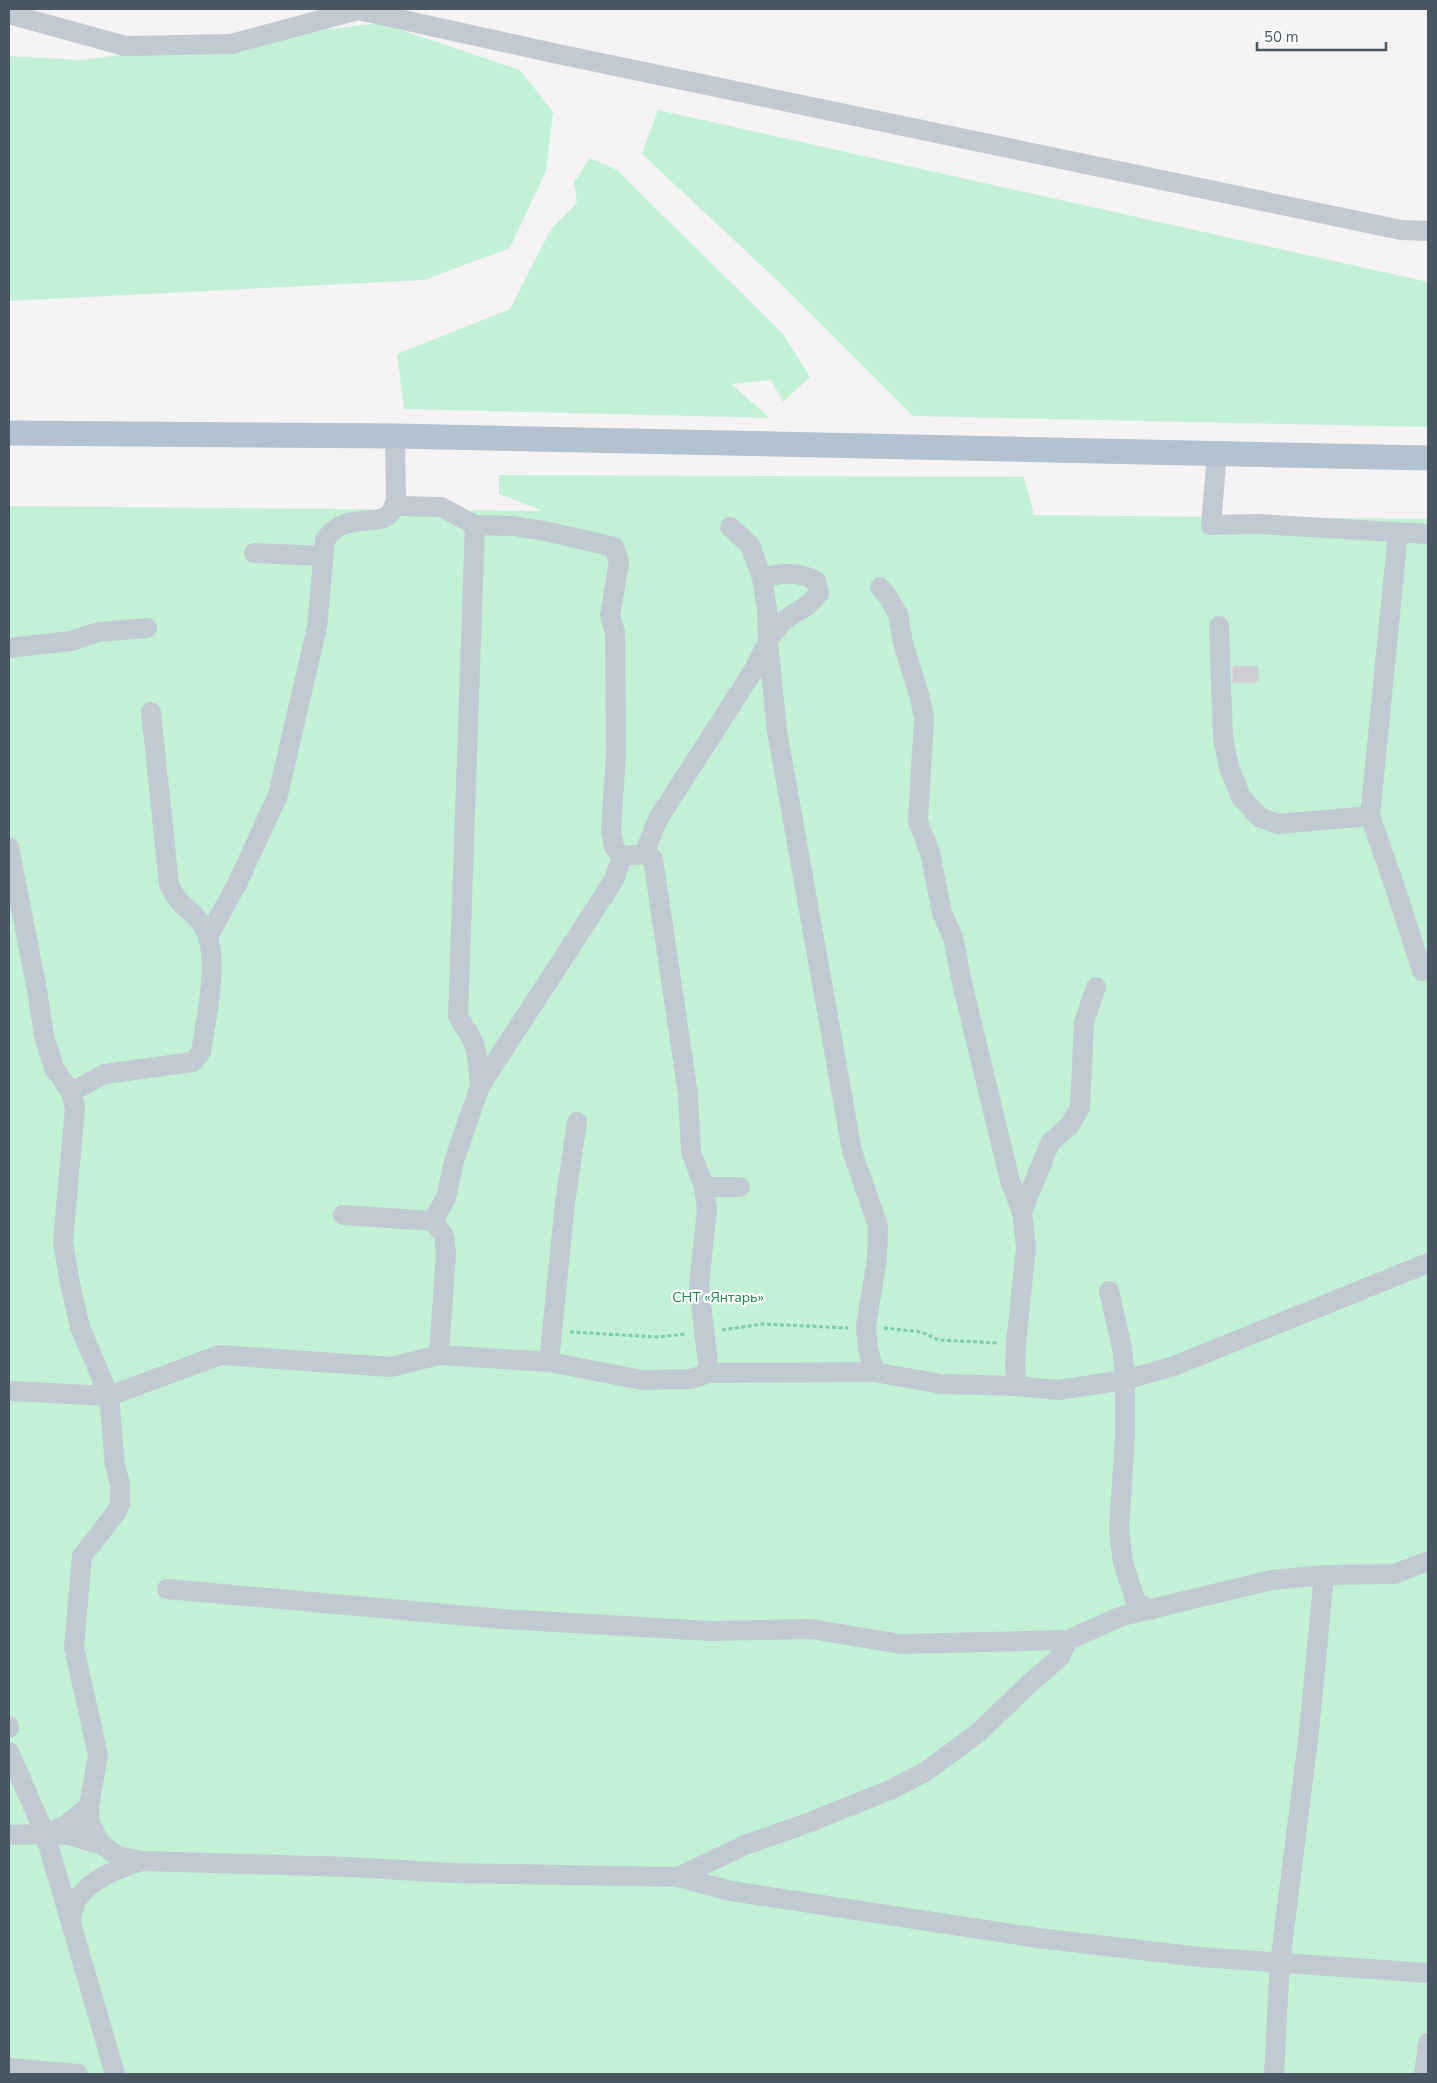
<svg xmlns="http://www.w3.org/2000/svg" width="1437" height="2083" viewBox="0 0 1437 2083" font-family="'Nunito Sans',sans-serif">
	<rect width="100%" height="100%" fill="#f5f3f3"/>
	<g fill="#c3f1d5">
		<path d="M380 23 520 70 553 112 546 171 510 248 424 280 9 301V56L80 60Z"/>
		<path d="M658 110 1428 282V427L913 416 782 285 642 154Z"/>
		<path d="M590 158 617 170 783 334 810 377 783 402 771 380 731 384 770 418 404 409 397 354 510 309 551 229 577 203 574 182Z"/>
		<path d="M499 475 1024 477 1034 515 1428 519V2074H9V506L543 511 499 494Z"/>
	</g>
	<path fill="#cdcfd5" stroke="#d7d9de" d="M1232 666H1258L1259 682 1233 683Z"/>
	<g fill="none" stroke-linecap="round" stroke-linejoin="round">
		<g stroke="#7ad0a6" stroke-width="3" stroke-dasharray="4 2.5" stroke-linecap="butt">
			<path d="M884 1328 921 1332 939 1340 998 1343"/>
			<path d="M722 1330 763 1324 848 1328"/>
			<path d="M570 1332 658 1337 686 1334"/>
		</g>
		<g stroke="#c1cad2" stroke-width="20">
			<path d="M9 14 125 46 231 44 358 10 553 53 1401 230 1428 231"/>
			<path d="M395 436 396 501 400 506 441 507 475 525 514 526 550 532 614 547 619 562 610 616 615 632 616 754 611 831 614 847 622 856 644 854 653 859 688 1094 691 1152 704 1187 707 1209 699 1285 709 1373"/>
			<path d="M1217 454 1211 525 1258 524 1428 534"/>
			<path d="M475 525 458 1016C462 1024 467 1030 471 1037 479 1051 478 1071 480 1086"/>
			<path d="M730 527 750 545 762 578 767 609 768 642 777 731 852 1151 878 1226 877 1259 866 1326 868 1348 874 1372"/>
			<path d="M254 553 323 556"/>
			<path d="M880 587 888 597 898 614 903 643 920 698 924 718 918 822 930 852 942 913 953 937 962 983 1010 1181 1022 1212 1026 1247 1016 1344 1015 1368 1017 1386"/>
			<path d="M1219 626 1223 738 1229 767 1241 797 1259 817 1278 824 1370 816 1396 890 1422 971"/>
			<path d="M9 648 71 641 98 632 147 628"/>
			<path d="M1370 816 1398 533"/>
			<path d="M9 847 37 990 44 1036 54 1068 71 1092 75 1108 63 1242 70 1284 80 1327 109 1396 115 1466 120 1484V1504L115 1514 82 1556 74 1648 98 1755 89 1806 90 1824 102 1845 118 1856 142 1861"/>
			<path d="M644 854 658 819 755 668C763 651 771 633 785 620 798 609 808 609 819 593L816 581C798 571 781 573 762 578"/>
			<path d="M208 937 237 884 278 795 317 627 325 540C344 510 379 529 391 512 393 509 394 504 396 501"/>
			<path d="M71 1092 105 1074 193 1062 201 1052C206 1019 221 954 203 926 192 909 177 905 169 884L151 712"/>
			<path d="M704 1187H740"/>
			<path d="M1022 1212 1050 1143 1070 1125 1080 1108 1084 1022 1096 987"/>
			<path d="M343 1215 433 1221 444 1235 446 1252 439 1355"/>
			<path d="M433 1221 446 1198 454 1161 480 1086 614 880 622 856"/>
			<path d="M1109 1291 1122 1348 1125 1380V1437L1119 1529 1123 1563 1136 1602 1151 1610"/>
			<path d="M549 1362 565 1203 577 1122"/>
			<path d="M9 1391 109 1396 220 1355 391 1367 439 1355 549 1362 642 1380 691 1379 709 1373 874 1372 941 1384 1017 1386 1058 1390 1125 1380 1174 1366 1428 1263"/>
			<path d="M167 1589 502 1619 710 1631 811 1629 901 1644 1068 1640"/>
			<path d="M9 1726V1728"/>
			<path d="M9 1752 45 1834 115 2074"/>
			<path d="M48 1834 68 1835 102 1845"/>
			<path d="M9 1835 45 1834 66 1825 89 1806"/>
			<path d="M678 1877 731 1891 1038 1938 1200 1957 1428 1973"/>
			<path d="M70 1920C73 1913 74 1904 78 1898 93 1877 119 1869 142 1861L350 1867 451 1873 678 1877 745 1845 805 1824 890 1790 925 1772 978 1733 1029 1684 1060 1657 1068 1640 1122 1616 1272 1580 1324 1575 1394 1574 1428 1561"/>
			<path d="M9 2068 78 2074"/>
			<path d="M1274 2074 1280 1962 1309 1732 1324 1575"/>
			<path d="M1424 2074 1428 2043"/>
		</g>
		<path stroke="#b3c2d1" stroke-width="25" d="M9 433 395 436 1428 458"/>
	</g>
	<g text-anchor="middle" stroke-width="4.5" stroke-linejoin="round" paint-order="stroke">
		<g font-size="14" fill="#17864f" stroke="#fff">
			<text x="718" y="1302">СНТ «Янтарь»</text>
		</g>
	</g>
	<rect width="1437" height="2083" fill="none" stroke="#4a5661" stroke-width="20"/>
	<path d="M1257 42v8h129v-8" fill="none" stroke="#4a5661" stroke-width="2.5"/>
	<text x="1264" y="42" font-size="15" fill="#4a5661" stroke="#ffffff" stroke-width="4" paint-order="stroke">50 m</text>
</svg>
